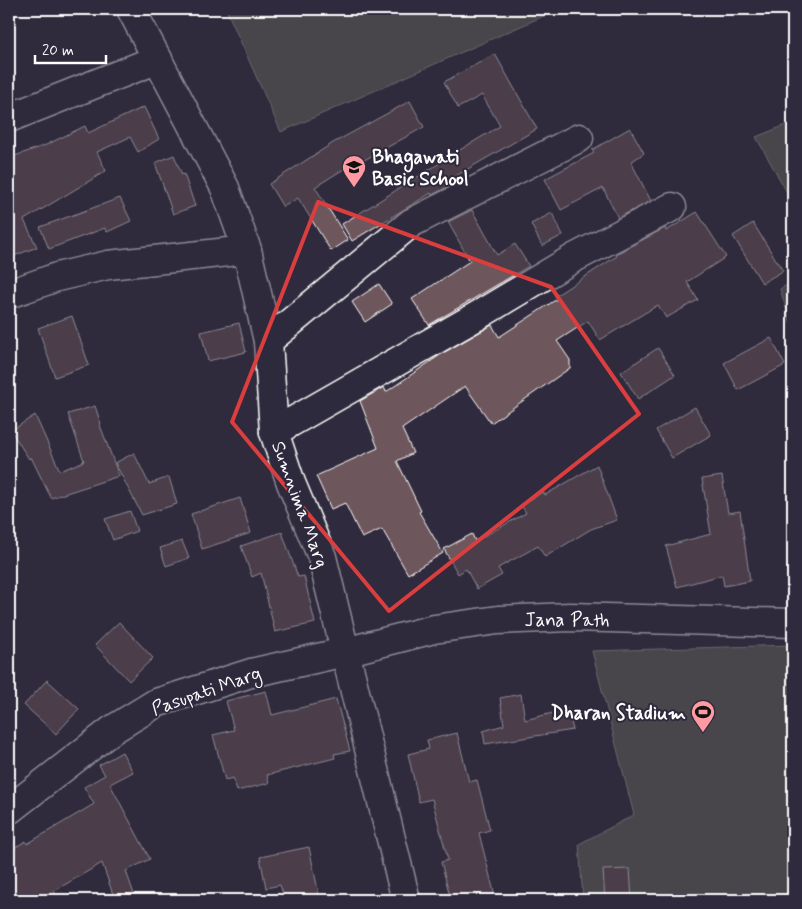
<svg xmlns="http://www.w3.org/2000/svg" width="802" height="909" viewBox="0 0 802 909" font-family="Mynerve,sans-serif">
	<rect width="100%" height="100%" fill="#2f2a3d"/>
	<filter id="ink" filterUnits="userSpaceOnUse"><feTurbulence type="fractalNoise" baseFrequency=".02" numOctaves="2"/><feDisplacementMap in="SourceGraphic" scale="10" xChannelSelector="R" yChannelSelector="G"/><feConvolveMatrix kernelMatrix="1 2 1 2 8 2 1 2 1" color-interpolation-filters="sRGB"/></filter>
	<g filter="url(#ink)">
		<g fill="#66695b" stroke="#b2b4ad">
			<path d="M226 9H544L546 15 281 132Z"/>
			<path d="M793 122V203L756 137Z"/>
			<path d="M793 281V330L780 289Z"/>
			<path d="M793 645V900H583L579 844 634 815 592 651Z"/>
		</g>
		<g fill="#6d575b" stroke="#fff">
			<path d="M495 54 537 129 454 177 457 182 432 195 431 193 352 241 342 224 448 158V157L500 126 482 95 458 108 444 82Z"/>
			<path d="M410 101 424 127 348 169 347 167 315 187 348 240 331 251 298 198 283 207 269 184 333 143Z"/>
			<path d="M144 107 159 139 138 152 130 137 97 152 106 171 24 220 37 247 9 258V158L46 145 85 126 88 133Z"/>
			<path d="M630 128 644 153 631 162 651 201 618 218 603 188 561 210 545 179 594 153 592 150Z"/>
			<path d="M174 155 182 175 184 174 195 206 173 214 155 163Z"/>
			<path d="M120 198 131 221 107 232 105 228 49 249 40 227Z"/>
			<path d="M472 210 497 255 515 244 529 266 429 325 412 299 470 261 448 222Z"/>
			<path d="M697 212 726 257 687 282 698 300 666 318 658 305 600 340 588 321 557 341 570 360V368L491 423 465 386 402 429 413 453 397 461 421 511 419 512 443 553 408 574 382 529 362 538 345 503 331 509 316 476 378 448 360 401 384 387 386 392 443 353 492 325 499 337 557 299 555 296 617 256 616 254 665 228 666 231Z"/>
			<path d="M552 213 563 235 542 246 531 224Z"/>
			<path d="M753 223 783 271 762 283 733 236Z"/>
			<path d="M379 284 392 304 365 322 352 302Z"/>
			<path d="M72 316 89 365 55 377 38 328Z"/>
			<path d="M239 323 246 352 208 361 201 332Z"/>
			<path d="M771 338 785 365 738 390 724 363Z"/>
			<path d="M658 348 675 375 638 399 621 372Z"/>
			<path d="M95 406 101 424 100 425 119 476 51 498 31 457 29 459 11 431 35 415 60 471 84 461 68 414Z"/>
			<path d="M695 407 711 435 672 458 656 430Z"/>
			<path d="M134 453 149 484 169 477 177 504 142 515 115 463Z"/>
			<path d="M597 465 617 520 591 529 545 557 538 546 498 568 502 575 477 589 466 569 458 574 444 549 472 534 475 541 526 513 521 505 543 492 545 495Z"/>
			<path d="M722 476 728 513 740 511 750 581 724 586 722 575 677 587 666 546 711 534 702 479Z"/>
			<path d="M240 498 251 533 202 549 191 514Z"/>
			<path d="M130 511 137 531 113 540 105 519Z"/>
			<path d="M282 532 298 577 304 576 315 623 275 632 261 573 252 577 241 546Z"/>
			<path d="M182 541 189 558 166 566 160 548Z"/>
			<path d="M119 622 153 658 129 681 95 645Z"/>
			<path d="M47 680 79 709 56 734 24 705Z"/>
			<path d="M266 691 272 715 336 699 350 751 334 754 335 758 267 775 269 783 237 791 233 778 225 780 213 735 234 730 226 701Z"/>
			<path d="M521 694 525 720 568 709 573 730 485 744 483 731 504 725 500 698Z"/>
			<path d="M457 733 469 782 477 780 490 830 479 833 496 900H451L441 862 448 860 432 799 419 802 408 754 429 749 427 740Z"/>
			<path d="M122 752 133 772 110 784 150 859 126 871 136 900H115L102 863 54 891 59 900H17L9 886V851L26 841 27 844 94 804 84 787 105 775 99 765Z"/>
			<path d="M309 847 320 900H285L280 885 266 888 260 857Z"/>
			<path d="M630 869 632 900H605L603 870Z"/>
		</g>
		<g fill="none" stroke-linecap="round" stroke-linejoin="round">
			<g stroke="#fff" stroke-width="31">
				<g id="minor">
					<path d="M131 9 225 188 247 250 268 341 274 432 291 483 322 557 406 900"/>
					<path d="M9 118 158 59"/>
					<path d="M9 294 57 277 108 265 247 250"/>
					<path d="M268 341 411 223 579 138"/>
					<path d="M274 432 477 316 574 258 672 207"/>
					<path d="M9 810 112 730 156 703 251 673 345 652 434 629 498 620 570 617 793 623"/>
				</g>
			</g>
			<use href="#minor" stroke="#2f2a3d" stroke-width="28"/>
		</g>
	</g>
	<path d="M0 0H802V909H0ZM318 202 551 287 639 414 389 611 232 422Z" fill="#2f2a3d" fill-opacity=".55" fill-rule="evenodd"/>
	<path fill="none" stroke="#da3e3e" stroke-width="4" stroke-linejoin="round" d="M318 202 551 287 639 414 389 611 232 422Z"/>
	<defs>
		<g id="school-pin" transform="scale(1.25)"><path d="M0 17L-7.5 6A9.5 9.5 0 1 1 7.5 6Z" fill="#ff9aa2" stroke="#2f2a3d"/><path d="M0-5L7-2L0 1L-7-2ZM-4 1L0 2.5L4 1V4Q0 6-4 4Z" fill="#111"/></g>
		<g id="stadium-pin" transform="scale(1.25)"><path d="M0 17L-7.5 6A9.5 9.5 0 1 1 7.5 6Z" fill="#ff9aa2" stroke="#2f2a3d"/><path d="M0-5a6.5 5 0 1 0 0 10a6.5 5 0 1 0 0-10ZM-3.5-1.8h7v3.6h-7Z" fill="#111"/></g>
	</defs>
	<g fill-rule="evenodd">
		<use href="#school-pin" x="354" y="167"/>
		<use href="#stadium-pin" x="703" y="712"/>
	</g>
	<g text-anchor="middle" stroke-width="4" stroke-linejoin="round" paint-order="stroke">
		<g font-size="19" font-weight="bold" fill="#fff" stroke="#2f2a3d" text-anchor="start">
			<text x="372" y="163">Bhagawati<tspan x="372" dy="22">Basic School</tspan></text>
			<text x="686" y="719" text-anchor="end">Dharan Stadium</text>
		</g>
		<g font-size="19" fill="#fff" stroke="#2f2a3d">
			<text transform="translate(301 504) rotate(70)" y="7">Sumnima Marg</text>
			<text x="567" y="626">Jana Path</text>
			<text transform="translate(206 690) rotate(-19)" y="7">Pasupati Marg</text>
		</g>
	</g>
	<rect width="802" height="909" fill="none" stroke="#2f2a3d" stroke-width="30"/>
	<rect x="15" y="15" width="772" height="879" fill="none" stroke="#fff" stroke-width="2" filter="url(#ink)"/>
	<path d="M35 55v8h71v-8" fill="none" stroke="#ffffff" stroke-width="2.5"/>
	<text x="42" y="55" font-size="15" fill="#ffffff" stroke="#2f2a3d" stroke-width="4" paint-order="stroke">20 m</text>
</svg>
